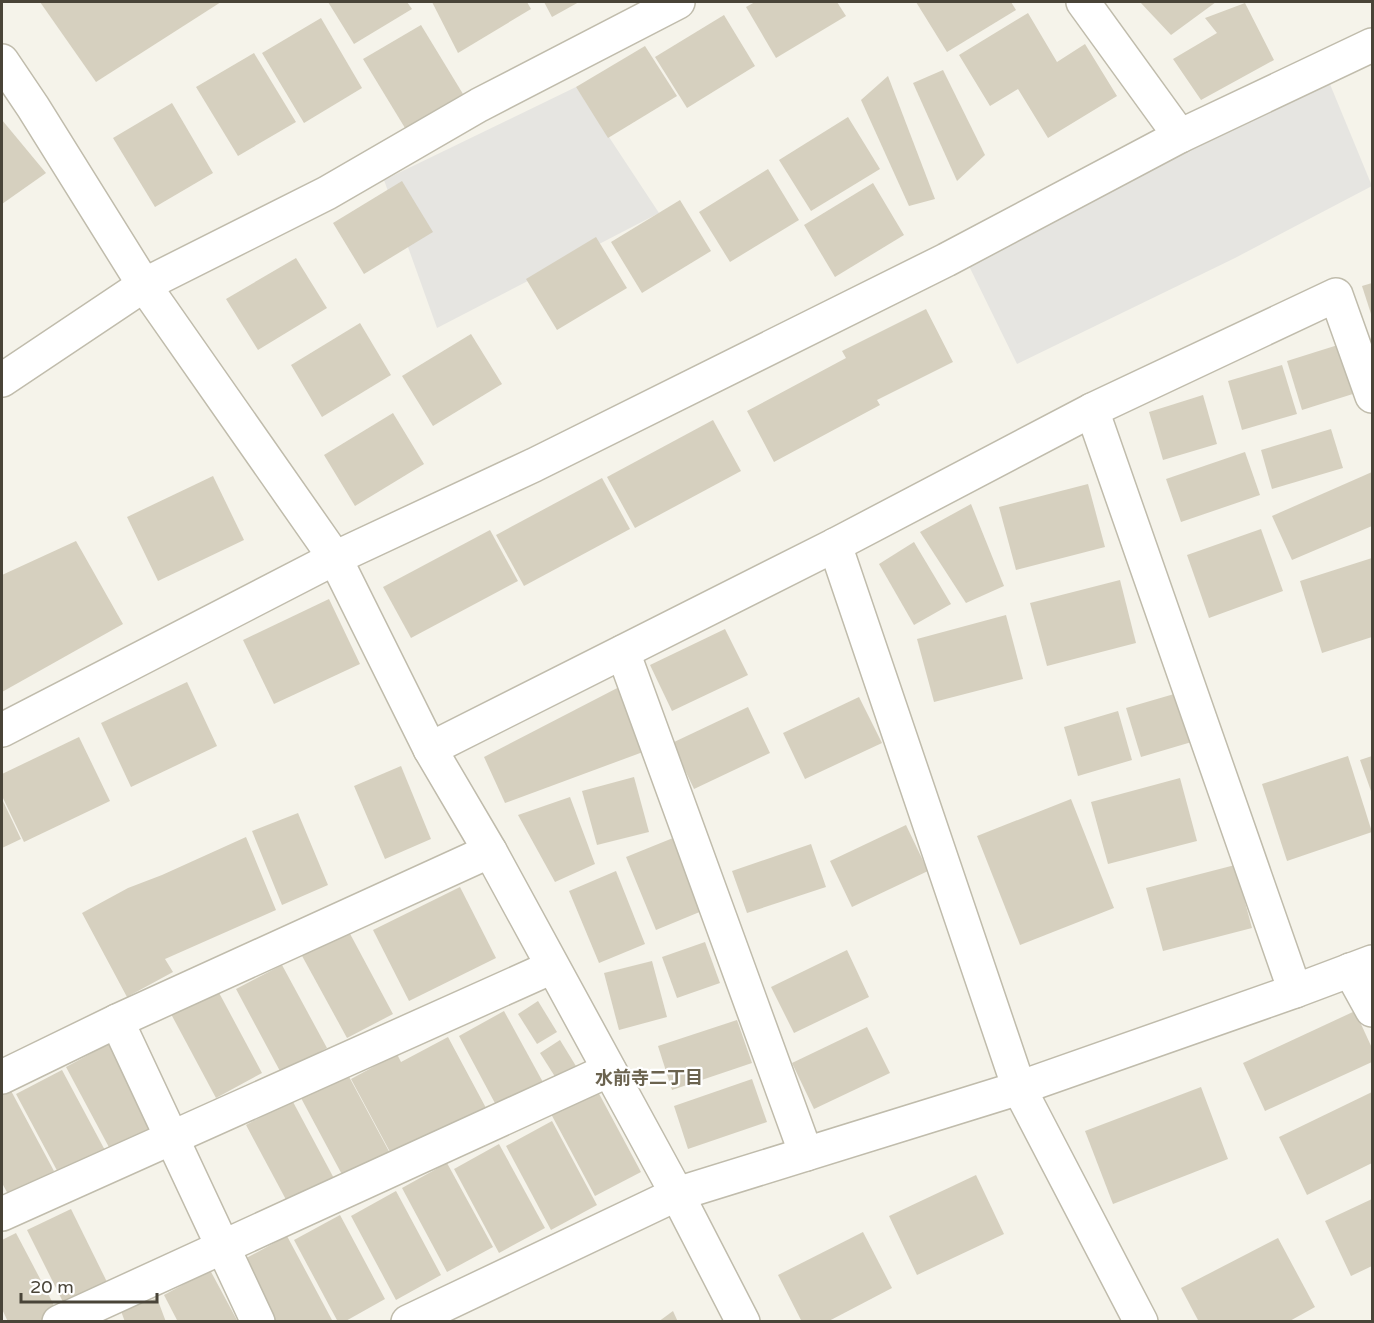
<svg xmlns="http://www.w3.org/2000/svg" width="1374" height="1323" viewBox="0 0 1374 1323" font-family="'Varela Round','Noto Sans JP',sans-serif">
	<rect width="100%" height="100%" fill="#f5f3ea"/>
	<g fill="#e6e5e1">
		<path d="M1327 77 1372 186 1235 258 1017 364 967 262Z"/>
		<path d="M576 87 659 213 437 328 384 180Z"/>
	</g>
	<g fill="#d6d0bf">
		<path d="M40 2H221L96 82Z"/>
		<path d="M328 2H407L412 9 354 44Z"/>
		<path d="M432 2H527L531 9 458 53Z"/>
		<path d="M544 2H579L552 17Z"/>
		<path d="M755 2H837L846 16 776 58 746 7Z"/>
		<path d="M916 2H1011L1016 10 947 52Z"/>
		<path d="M1140 2H1216L1171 35Z"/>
		<path d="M1245 3 1274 60 1201 100 1173 59 1217 33 1205 18Z"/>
		<path d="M1028 13 1057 62 1085 44 1117 96 1048 138 1018 89 990 106 959 55Z"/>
		<path d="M724 15 755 66 687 108 655 57Z"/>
		<path d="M321 18 362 88 304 123 262 53Z"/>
		<path d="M421 25 463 94 405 128 363 59Z"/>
		<path d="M645 46 677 96 608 138 576 87Z"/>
		<path d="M254 53 296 122 238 156 196 87Z"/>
		<path d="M943 70 985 155 957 181 913 83Z"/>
		<path d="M888 76 935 199 909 206 861 100Z"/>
		<path d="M172 103 213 173 155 207 113 138Z"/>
		<path d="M848 117 880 169 811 211 779 160Z"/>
		<path d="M2 120 46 173 2 204Z"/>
		<path d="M768 169 799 220 730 262 699 212Z"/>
		<path d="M402 181 433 232 364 274 333 223Z"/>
		<path d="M873 183 904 235 835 277 804 225Z"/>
		<path d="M680 200 711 251 642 293 611 242Z"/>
		<path d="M596 237 627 288 557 330 526 279Z"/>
		<path d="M296 258 327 308 258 350 226 299Z"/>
		<path d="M1372 283V317L1362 286Z"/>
		<path d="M926 309 953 362 877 400 880 405 774 462 747 411 846 358 842 351Z"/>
		<path d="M360 323 391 375 322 417 291 365Z"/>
		<path d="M471 334 502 384 433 426 402 376Z"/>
		<path d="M1341 344 1356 393 1302 410 1287 361Z"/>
		<path d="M1282 365 1297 414 1242 430 1228 381Z"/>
		<path d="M1203 395 1217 444 1163 460 1149 412Z"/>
		<path d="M393 413 424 464 355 506 324 455Z"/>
		<path d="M713 420 741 471 635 528 607 477Z"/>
		<path d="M1331 429 1343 468 1272 489 1261 450Z"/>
		<path d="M1245 452 1260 495 1181 522 1166 479Z"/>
		<path d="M1372 472V526L1292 560 1272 516Z"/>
		<path d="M213 476 244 540 158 581 127 517Z"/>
		<path d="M602 478 630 529 524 586 496 535Z"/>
		<path d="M1088 484 1105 547 1016 570 999 507Z"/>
		<path d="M971 504 1004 586 966 603 920 532Z"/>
		<path d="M1261 529 1283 591 1209 618 1187 555Z"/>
		<path d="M490 530 518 581 411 638 383 587Z"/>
		<path d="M76 541 123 624 2 692V575Z"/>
		<path d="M914 542 951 604 914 625 879 564Z"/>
		<path d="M1372 558V637L1322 653 1300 581Z"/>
		<path d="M1120 580 1136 643 1047 666 1030 603Z"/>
		<path d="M329 599 360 664 274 704 243 640Z"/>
		<path d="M1006 615 1023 679 934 702 917 639Z"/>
		<path d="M725 629 748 675 672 711 650 665Z"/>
		<path d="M187 682 217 746 131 787 101 723Z"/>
		<path d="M625 684 643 752 505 803 484 757Z"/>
		<path d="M1181 692 1195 741 1141 757 1126 708Z"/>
		<path d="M859 697 882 743 805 779 783 733Z"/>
		<path d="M748 707 770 753 694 789 672 743Z"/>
		<path d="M1118 711 1132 760 1078 776 1064 727Z"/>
		<path d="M79 737 110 801 24 842 2 796V774Z"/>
		<path d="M1348 756 1372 832 1287 861 1262 784Z"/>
		<path d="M1372 756V794L1360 760Z"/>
		<path d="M401 766 431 839 385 859 354 786Z"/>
		<path d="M634 777 649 832 597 845 582 791Z"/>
		<path d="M1180 778 1197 841 1108 864 1091 802Z"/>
		<path d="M570 797 595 864 555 882 518 815Z"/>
		<path d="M2 799 21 839 2 848Z"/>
		<path d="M1071 799 1114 908 1020 945 977 836Z"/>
		<path d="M298 813 328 885 282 905 252 831Z"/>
		<path d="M906 825 928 871 852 907 830 861Z"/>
		<path d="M246 837 276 910 165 959 173 972 127 997 82 913 128 888 162 875Z"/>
		<path d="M673 838 702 911 656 930 626 857Z"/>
		<path d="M811 844 826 887 747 913 732 871Z"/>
		<path d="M1235 865 1252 928 1163 951 1146 888Z"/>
		<path d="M616 871 645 944 599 963 569 891Z"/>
		<path d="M460 887 496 958 409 1001 373 930Z"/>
		<path d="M348 930 393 1014 347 1038 301 954Z"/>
		<path d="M705 942 720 983 677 998 662 957Z"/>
		<path d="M847 950 869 997 794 1033 771 987Z"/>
		<path d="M652 961 667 1017 619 1030 604 973Z"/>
		<path d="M282 965 327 1048 281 1073 236 989Z"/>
		<path d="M217 989 262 1073 216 1098 171 1014Z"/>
		<path d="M538 1001 557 1032 537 1044 518 1014Z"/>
		<path d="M504 1011 550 1095 504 1120 459 1036Z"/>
		<path d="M1355 1011 1372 1048V1062L1265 1111 1243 1063Z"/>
		<path d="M737 1020 752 1063 672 1090 658 1046Z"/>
		<path d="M867 1027 890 1073 814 1109 792 1063Z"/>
		<path d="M448 1037 493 1121 396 1163 351 1079 397 1054 401 1062Z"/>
		<path d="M560 1040 579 1071 559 1083 540 1053Z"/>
		<path d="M112 1042 157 1126 111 1151 66 1067Z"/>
		<path d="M62 1070 107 1154 61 1178 16 1094Z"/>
		<path d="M347 1073 392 1157 346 1182 301 1098Z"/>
		<path d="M752 1079 767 1122 688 1149 674 1106Z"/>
		<path d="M9 1087 54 1171 9 1196 2 1183V1091Z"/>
		<path d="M1201 1087 1228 1159 1113 1204 1085 1131Z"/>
		<path d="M596 1088 641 1172 595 1196 550 1112Z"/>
		<path d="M1372 1092V1163L1307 1195 1279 1137Z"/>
		<path d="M292 1100 337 1184 291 1209 246 1125Z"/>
		<path d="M552 1121 597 1205 551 1230 506 1146Z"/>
		<path d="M499 1144 545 1228 499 1253 454 1169Z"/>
		<path d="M447 1163 493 1247 447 1272 402 1188Z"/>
		<path d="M976 1175 1004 1234 917 1275 889 1216Z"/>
		<path d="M396 1191 441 1275 396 1300 351 1216Z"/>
		<path d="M1372 1199V1266L1351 1276 1325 1221Z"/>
		<path d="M71 1209 108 1284 65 1306 27 1230Z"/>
		<path d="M340 1215 385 1299 344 1322H338L294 1240Z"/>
		<path d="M863 1232 892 1288 827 1322H802L778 1275Z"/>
		<path d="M16 1233 57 1311 37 1322H8L2 1309V1240Z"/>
		<path d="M287 1236 332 1320 330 1322H273L241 1261Z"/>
		<path d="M1278 1238 1315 1307 1288 1322H1199L1181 1288Z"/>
		<path d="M210 1270 238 1322H178L164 1295Z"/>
		<path d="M157 1298 166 1322H125L121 1311Z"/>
		<path d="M673 1311 678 1322H658Z"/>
	</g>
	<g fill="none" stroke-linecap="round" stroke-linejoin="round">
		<g stroke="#c0bcac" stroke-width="36">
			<g id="street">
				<path d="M1083 2 1180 136"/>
				<path d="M2 61 33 107 144 285 335 558 430 749 490 851 677 1194 743 1322"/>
				<path d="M2 380 144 285 327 193 479 105 678 2"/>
				<path d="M1092 410 1295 991"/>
				<path d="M835 545 1019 1088 1141 1322"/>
				<path d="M623 652 806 1154"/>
				<path d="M2 730 335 558 534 465 946 260 1180 136 1372 45"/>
				<path d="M430 749 835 545 1092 410 1336 295 1372 396"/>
				<path d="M1350 970 1372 1010"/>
				<path d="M117 1021 258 1322"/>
				<path d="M2 1077 117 1021 490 851"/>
				<path d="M2 1214 552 967"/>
				<path d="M59 1322 609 1070"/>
				<path d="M408 1322 677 1194 1019 1088 1295 991 1372 962"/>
			</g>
		</g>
		<use href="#street" stroke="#fff" stroke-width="33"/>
	</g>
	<g text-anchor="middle" stroke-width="4.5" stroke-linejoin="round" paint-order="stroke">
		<g font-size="18" font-weight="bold" fill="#6b634f" stroke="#fff">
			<text x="649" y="1084">水前寺二丁目</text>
		</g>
	</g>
	<rect width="1374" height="1323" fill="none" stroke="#494438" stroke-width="6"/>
	<path d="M21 1293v9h136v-9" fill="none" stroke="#494438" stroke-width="3"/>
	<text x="30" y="1293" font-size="18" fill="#494438" stroke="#ffffff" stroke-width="4.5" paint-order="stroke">20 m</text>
</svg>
